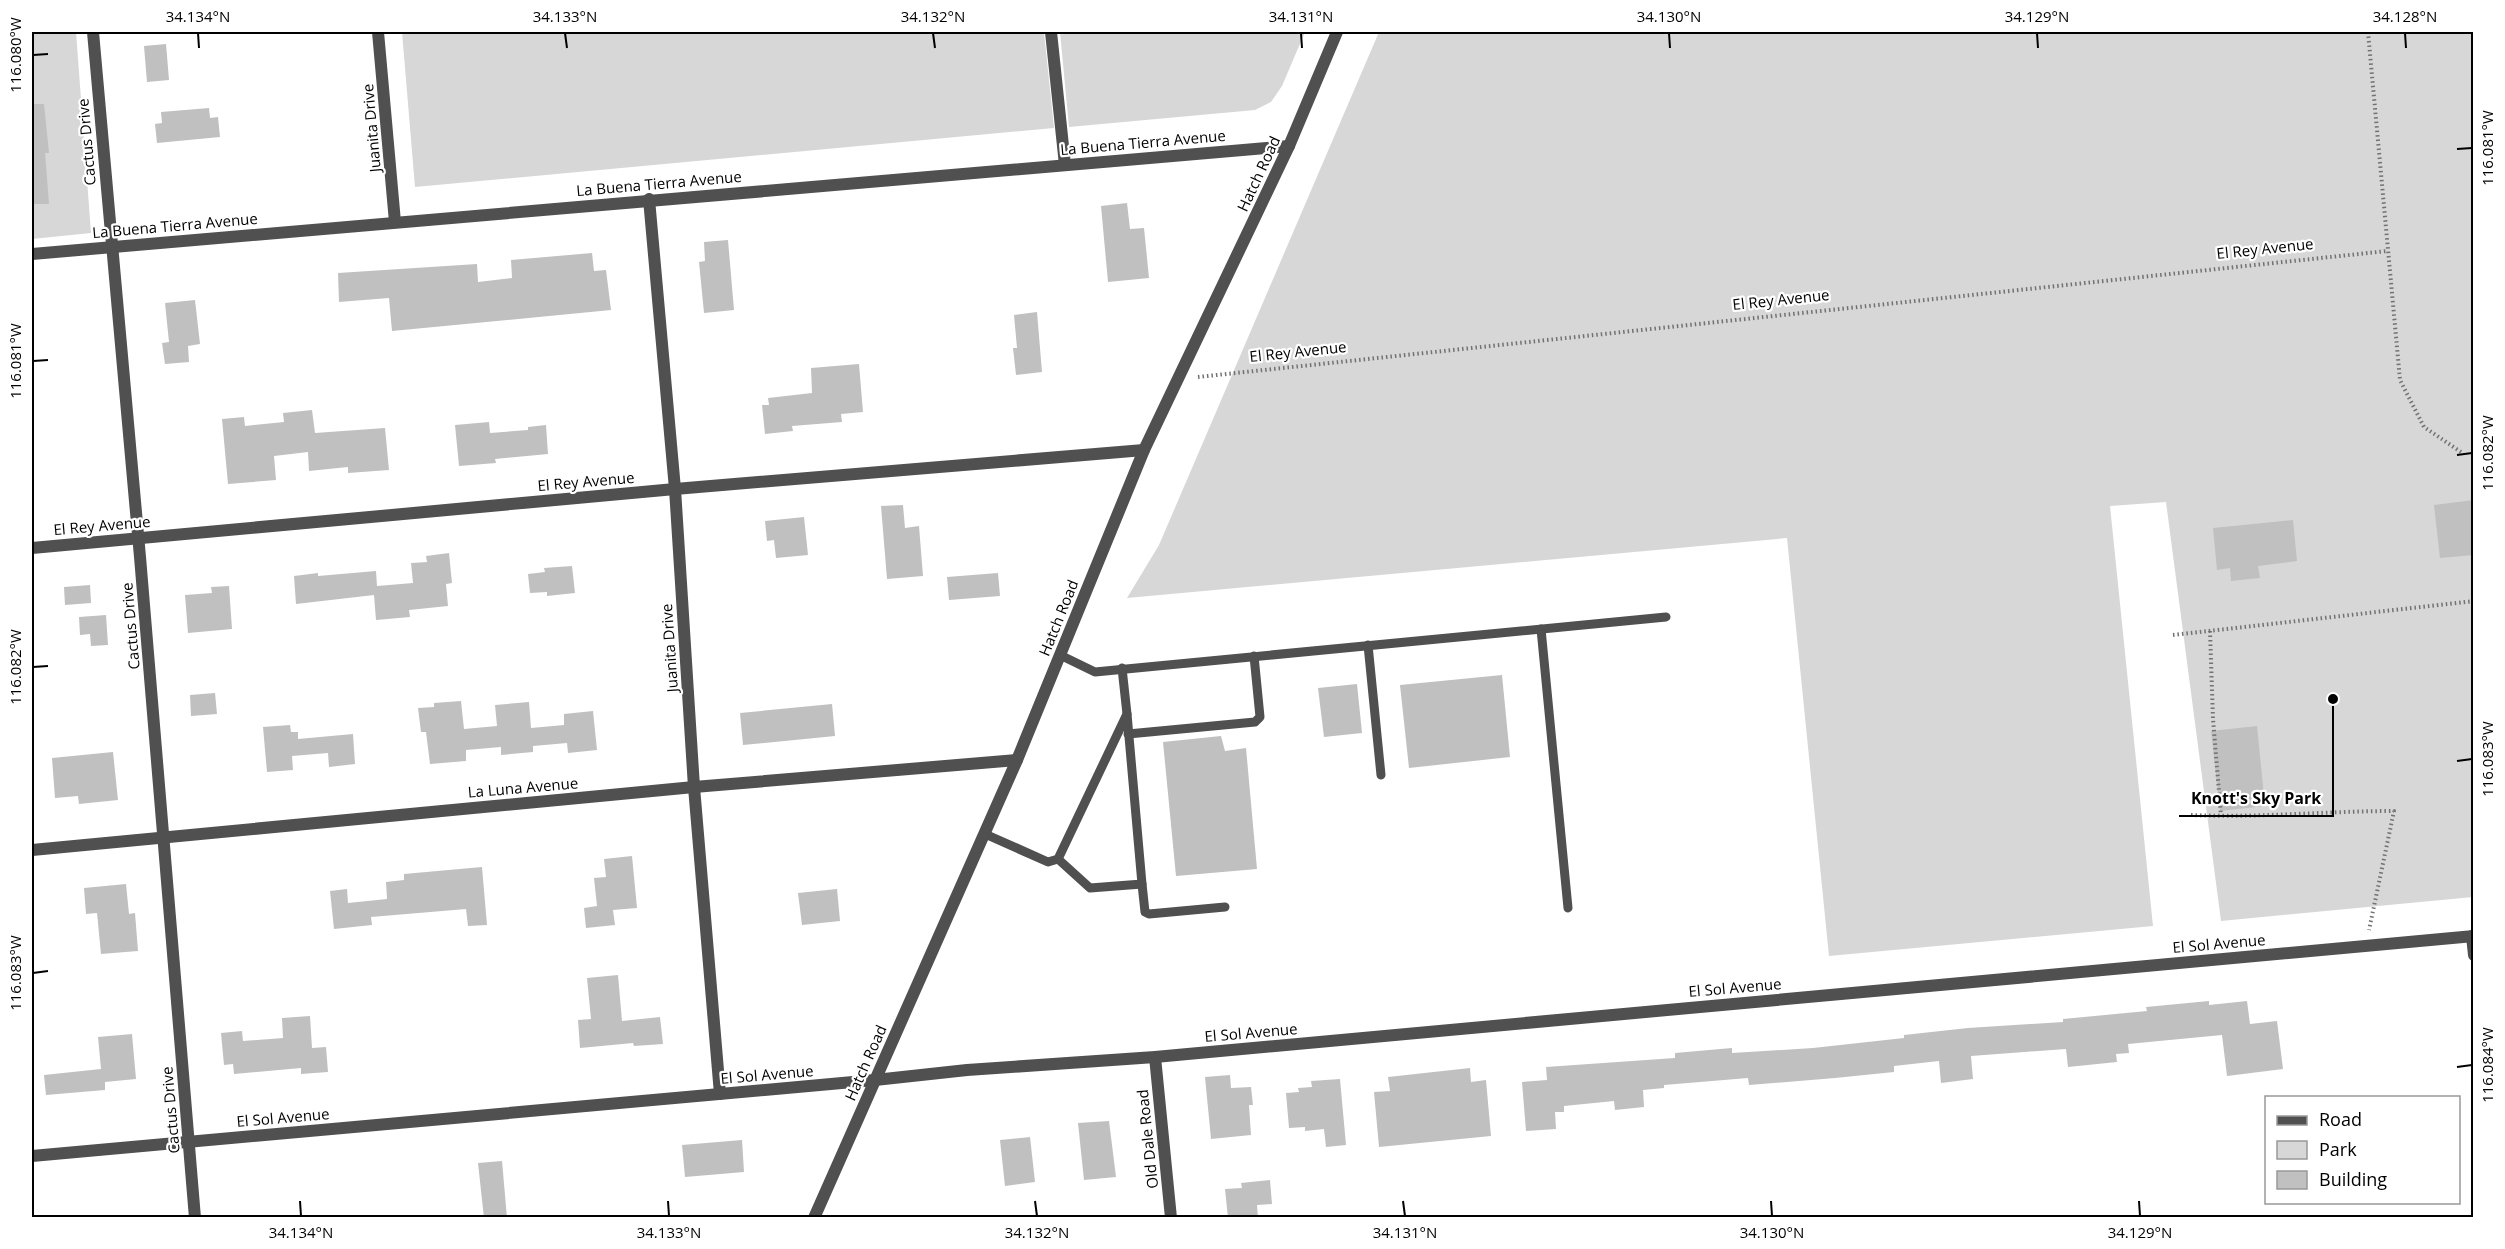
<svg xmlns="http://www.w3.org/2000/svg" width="2505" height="1249" viewBox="0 0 2505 1249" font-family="'Open Sans',sans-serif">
	<rect width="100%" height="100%" fill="#fff"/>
	<g fill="#d7d7d7">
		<path d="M32 32H76L91 233 32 239Z"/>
		<path d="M402 32H1044L1054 128 415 187Z"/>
		<path d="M1060 32H1305L1282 86 1271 102 1255 110 1069 127Z"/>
		<path d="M1379 32H2473V897L2221 921 2166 502 2110 506 2153 926 1829 956 1787 538 1127 598 1159 545Z"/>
	</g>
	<g fill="#c0c0c0">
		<path d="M166 44 169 80 147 82 144 46Z"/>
		<path d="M32 104H44L49 153H45L49 204H32Z"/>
		<path d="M209 108 210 118 218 117 220 137 157 143 155 124 162 123 161 112Z"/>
		<path d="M1127 203 1130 229 1144 228 1149 278 1108 282 1101 206Z"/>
		<path d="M728 240 734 310 704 313 699 262 705 261 704 242Z"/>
		<path d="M592 253 594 271 606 270 611 310 392 331 389 298 339 302 338 273 477 264 478 282 512 278 511 260Z"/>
		<path d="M195 300 200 344 188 346 189 362 165 364 162 343 169 342 165 303Z"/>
		<path d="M1037 312 1042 372 1016 375 1013 348H1017L1014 315Z"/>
		<path d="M859 364 863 412 841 414 842 422 792 426 793 431 765 434 762 405H769L768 398 812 393 811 368Z"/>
		<path d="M312 410 315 433 385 428 389 470 348 473V467L309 471 308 452 274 456 276 480 228 484 222 419 244 417 245 426 284 422 283 413Z"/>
		<path d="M489 422 490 433 528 430V427L546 425 548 454 495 459 496 463 459 466 455 425Z"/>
		<path d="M2474 500V555L2440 558 2434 505Z"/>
		<path d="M903 505 905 528 919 526 923 576 887 579 881 506Z"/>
		<path d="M804 517 808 555 776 558 774 540 767 541 765 521Z"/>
		<path d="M2293 520 2297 561 2258 566 2260 578 2231 581 2230 568 2217 570 2213 528Z"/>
		<path d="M449 553 452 583 446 584 448 606 409 610 410 617 376 620 374 595 296 604 294 576 318 573V576L376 571 377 586 413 583 411 563 427 562 426 556Z"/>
		<path d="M572 566 575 593 547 596V592L530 593 528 574 545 572 544 568Z"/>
		<path d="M998 573 1000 596 949 600 947 577Z"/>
		<path d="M90 585 91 603 65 605 64 587Z"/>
		<path d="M229 586 232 629 188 633 185 595 212 593 211 587Z"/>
		<path d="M106 615 108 645 91 646 90 634 80 635 79 617Z"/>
		<path d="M1502 675 1510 757 1409 768 1400 685Z"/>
		<path d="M1357 684 1362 733 1324 737 1318 688Z"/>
		<path d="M215 693 217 714 191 716 190 695Z"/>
		<path d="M461 701 464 729 497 726 495 705 529 702 531 728 564 725V714L593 711 597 750 568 753 567 743 533 746V752L501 755V747L466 750V761L430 764 426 732H421L418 708 434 707V703Z"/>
		<path d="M832 704 835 736 743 745 740 713Z"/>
		<path d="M290 725 291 732H298V739L353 734 355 764 329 767 328 753 292 756 293 770 267 772 263 727Z"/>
		<path d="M2257 726 2265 806 2220 811 2211 731Z"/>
		<path d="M1221 736 1225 751 1246 748 1257 869 1176 876 1163 742Z"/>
		<path d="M113 752 118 800 79 804 78 796 55 798 52 758Z"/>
		<path d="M632 856 637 908 613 910 615 925 586 928 584 908 597 906 594 878 606 877 604 859Z"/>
		<path d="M482 867 487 925 468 926 466 909 371 917 372 925 334 929 330 891 347 889 348 903 387 899 386 882 404 880V874Z"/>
		<path d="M126 884 129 914 135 913 138 951 101 954 97 913 86 914 84 888Z"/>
		<path d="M837 889 840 921 802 925 798 893Z"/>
		<path d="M618 975 622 1021 660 1017 663 1044 634 1046 633 1043 580 1048 578 1020 591 1019 587 978Z"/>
		<path d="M2209 1001V1005L2247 1001 2250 1024 2277 1021 2283 1069 2227 1076 2222 1035 2128 1044 2129 1053 2116 1054 2117 1062 2068 1067 2066 1049 1971 1056 1973 1079 1941 1083 1939 1061 1894 1066V1072L1835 1078 1749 1085 1748 1078 1664 1085V1088L1643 1090 1644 1107 1615 1110 1614 1101 1564 1106V1112H1555L1556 1129 1526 1131 1522 1082 1547 1080 1546 1067 1675 1058V1053L1732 1048V1053L1813 1048 1904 1038V1035L1968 1028 2063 1022V1019L2147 1011 2146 1007Z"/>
		<path d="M310 1016 312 1048 326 1047 328 1072 301 1074V1068L234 1074 233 1064 224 1065 221 1033 242 1031 243 1041 283 1038 282 1018Z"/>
		<path d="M132 1034 136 1079 105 1082V1090L46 1095 44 1075 101 1069 98 1037Z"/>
		<path d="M1470 1068 1471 1082 1486 1080 1491 1136 1379 1147 1374 1092 1390 1091 1388 1077Z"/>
		<path d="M1230 1075 1231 1088 1251 1087 1253 1105H1249L1251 1135 1211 1139 1205 1077Z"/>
		<path d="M1340 1079 1346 1145 1326 1147 1324 1129 1305 1131V1127L1289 1128 1286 1093 1299 1092 1298 1088 1312 1087 1311 1081Z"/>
		<path d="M1109 1121 1116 1177 1084 1180 1078 1123Z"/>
		<path d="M1030 1137 1035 1182 1005 1186 1000 1140Z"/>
		<path d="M742 1140 744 1172 685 1177 682 1145Z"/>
		<path d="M502 1161 507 1218H484L478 1163Z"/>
		<path d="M1270 1180 1272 1204 1257 1205 1258 1218H1228L1225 1189 1242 1188 1241 1183Z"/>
	</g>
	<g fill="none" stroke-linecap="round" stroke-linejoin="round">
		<g stroke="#727272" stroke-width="4" stroke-dasharray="1.5 3" stroke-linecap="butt">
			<path d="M2368 32 2400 380 2424 427 2461 452"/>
			<path d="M1198 377 2387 251"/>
			<path d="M2210 631 2213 719 2221 816"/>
			<path d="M2173 635 2474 601"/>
			<path d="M2191 815C2259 818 2326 811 2394 811L2369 930"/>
		</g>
		<g stroke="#505050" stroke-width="9">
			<path d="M1541 629 1568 908"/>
			<path d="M1368 645 1381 775"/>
			<path d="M1060 655 1095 672 1666 617"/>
			<path d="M1128 734 1255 722 1260 717 1254 656"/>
			<path d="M985 834 1048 862 1058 859 1127 714 1122 668"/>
			<path d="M1058 859 1090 888 1142 884 1127 714"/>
			<path d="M1142 884 1145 912 1149 914 1225 907"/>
		</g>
		<g stroke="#505050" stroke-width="12">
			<path d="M93 32 140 557 195 1218"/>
			<path d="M378 32 395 222"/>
			<path d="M1051 32 1065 165"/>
			<path d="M649 199 675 489 694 787 720 1094"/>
			<path d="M32 254 1289 146"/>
			<path d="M32 548 675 489 1144 450"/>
			<path d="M32 850 694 787 1017 760"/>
			<path d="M2472 936 2474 955"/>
			<path d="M1155 1057 1171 1218"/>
			<path d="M32 1156 875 1080 967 1070 1155 1057 2474 936"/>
		</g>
		<path stroke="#505050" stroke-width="12" d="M814 1218 1017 760 1144 450 1289 146 1337 32"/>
	</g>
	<path fill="none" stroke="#000" stroke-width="2" d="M198 33 199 48M565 33 567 48M933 33 935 48M1301 33 1302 48M1669 33 1670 48M2037 33 2038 48M2405 33 2406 48M33 55 48 54M2457 149 2472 148M33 361 48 360M2457 455 2472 453M33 667 48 666M2457 761 2472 759M33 973 48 971M2457 1067 2472 1065M300 1201 301 1216M668 1201 669 1216M1035 1201 1037 1216M1403 1201 1405 1216M1771 1201 1772 1216M2139 1201 2140 1216"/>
	<g text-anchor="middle" stroke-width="4.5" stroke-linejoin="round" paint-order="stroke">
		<g font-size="15" fill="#000" stroke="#fff">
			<text transform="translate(372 128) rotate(-95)" y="5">Juanita Drive</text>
			<text transform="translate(87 142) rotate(-95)" y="5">Cactus Drive</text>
			<text transform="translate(1143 143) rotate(-5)" y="5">La Buena Tierra Avenue</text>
			<text transform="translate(1259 174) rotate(-65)" y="5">Hatch Road</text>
			<text transform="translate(659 184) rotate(-5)" y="5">La Buena Tierra Avenue</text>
			<text transform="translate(175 226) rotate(-5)" y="5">La Buena Tierra Avenue</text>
			<text transform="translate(2265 249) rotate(-6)" y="5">El Rey Avenue</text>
			<text transform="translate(1781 300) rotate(-6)" y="5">El Rey Avenue</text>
			<text transform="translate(1298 352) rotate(-6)" y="5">El Rey Avenue</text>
			<text transform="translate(586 482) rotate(-5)" y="5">El Rey Avenue</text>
			<text transform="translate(102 526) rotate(-5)" y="5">El Rey Avenue</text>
			<text transform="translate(1059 618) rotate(-68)" y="5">Hatch Road</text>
			<text transform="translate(131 626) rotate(-95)" y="5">Cactus Drive</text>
			<text transform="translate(670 648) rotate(-94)" y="5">Juanita Drive</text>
			<text transform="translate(523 788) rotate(-5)" y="5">La Luna Avenue</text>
			<text transform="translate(2219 944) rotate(-5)" y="5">El Sol Avenue</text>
			<text transform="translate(1735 988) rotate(-5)" y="5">El Sol Avenue</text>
			<text transform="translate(1251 1033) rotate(-5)" y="5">El Sol Avenue</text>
			<text transform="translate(866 1063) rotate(-66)" y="5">Hatch Road</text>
			<text transform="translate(767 1075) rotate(-5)" y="5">El Sol Avenue</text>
			<text transform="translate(171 1110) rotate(-95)" y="5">Cactus Drive</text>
			<text transform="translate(283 1118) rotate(-5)" y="5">El Sol Avenue</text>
			<text transform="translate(1148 1139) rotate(-96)" y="5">Old Dale Road</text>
		</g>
	</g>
	<path fill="none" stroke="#000" stroke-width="2" d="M2333 699L2333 816H2179"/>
	<circle fill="#000" stroke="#fff" stroke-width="2" cx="2333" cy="699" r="6"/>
	<g font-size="16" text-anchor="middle" font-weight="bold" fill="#000" stroke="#fff" stroke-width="4.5" stroke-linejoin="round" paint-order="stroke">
		<text x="2256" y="804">Knott's Sky Park</text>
	</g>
	<rect width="2505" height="1249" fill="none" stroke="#ffffff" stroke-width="66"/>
	<rect x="2265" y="1096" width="195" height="108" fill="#ffffff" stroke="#999999" stroke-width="1.5"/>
	<rect x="2277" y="1116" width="30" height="9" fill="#505050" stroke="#999999" stroke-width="1.5"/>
	<text x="2319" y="1126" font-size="18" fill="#000000">Road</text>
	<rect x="2277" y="1141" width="30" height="18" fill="#d7d7d7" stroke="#999999" stroke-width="1.5"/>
	<text x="2319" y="1156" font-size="18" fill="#000000">Park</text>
	<rect x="2277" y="1171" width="30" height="18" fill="#c0c0c0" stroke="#999999" stroke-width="1.5"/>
	<text x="2319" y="1186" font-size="18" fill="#000000">Building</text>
	<rect x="33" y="33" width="2439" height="1183" fill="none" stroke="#000" stroke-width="2"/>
	<g font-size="15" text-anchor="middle" fill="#000">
		<text x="198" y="22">34.134°N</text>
		<text x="565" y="22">34.133°N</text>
		<text x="933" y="22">34.132°N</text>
		<text x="1301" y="22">34.131°N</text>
		<text x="1669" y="22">34.130°N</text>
		<text x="2037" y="22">34.129°N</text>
		<text x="2405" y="22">34.128°N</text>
		<text transform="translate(16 55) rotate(-90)" y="5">116.080°W</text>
		<text transform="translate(2488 148) rotate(-90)" y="5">116.081°W</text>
		<text transform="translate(16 361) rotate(-90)" y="5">116.081°W</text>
		<text transform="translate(2488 453) rotate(-90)" y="5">116.082°W</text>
		<text transform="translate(16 667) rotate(-90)" y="5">116.082°W</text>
		<text transform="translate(2488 759) rotate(-90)" y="5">116.083°W</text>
		<text transform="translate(16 973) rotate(-90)" y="5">116.083°W</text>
		<text transform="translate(2488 1065) rotate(-90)" y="5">116.084°W</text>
		<text x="301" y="1238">34.134°N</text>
		<text x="669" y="1238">34.133°N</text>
		<text x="1037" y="1238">34.132°N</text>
		<text x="1405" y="1238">34.131°N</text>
		<text x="1772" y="1238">34.130°N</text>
		<text x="2140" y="1238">34.129°N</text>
	</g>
</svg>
